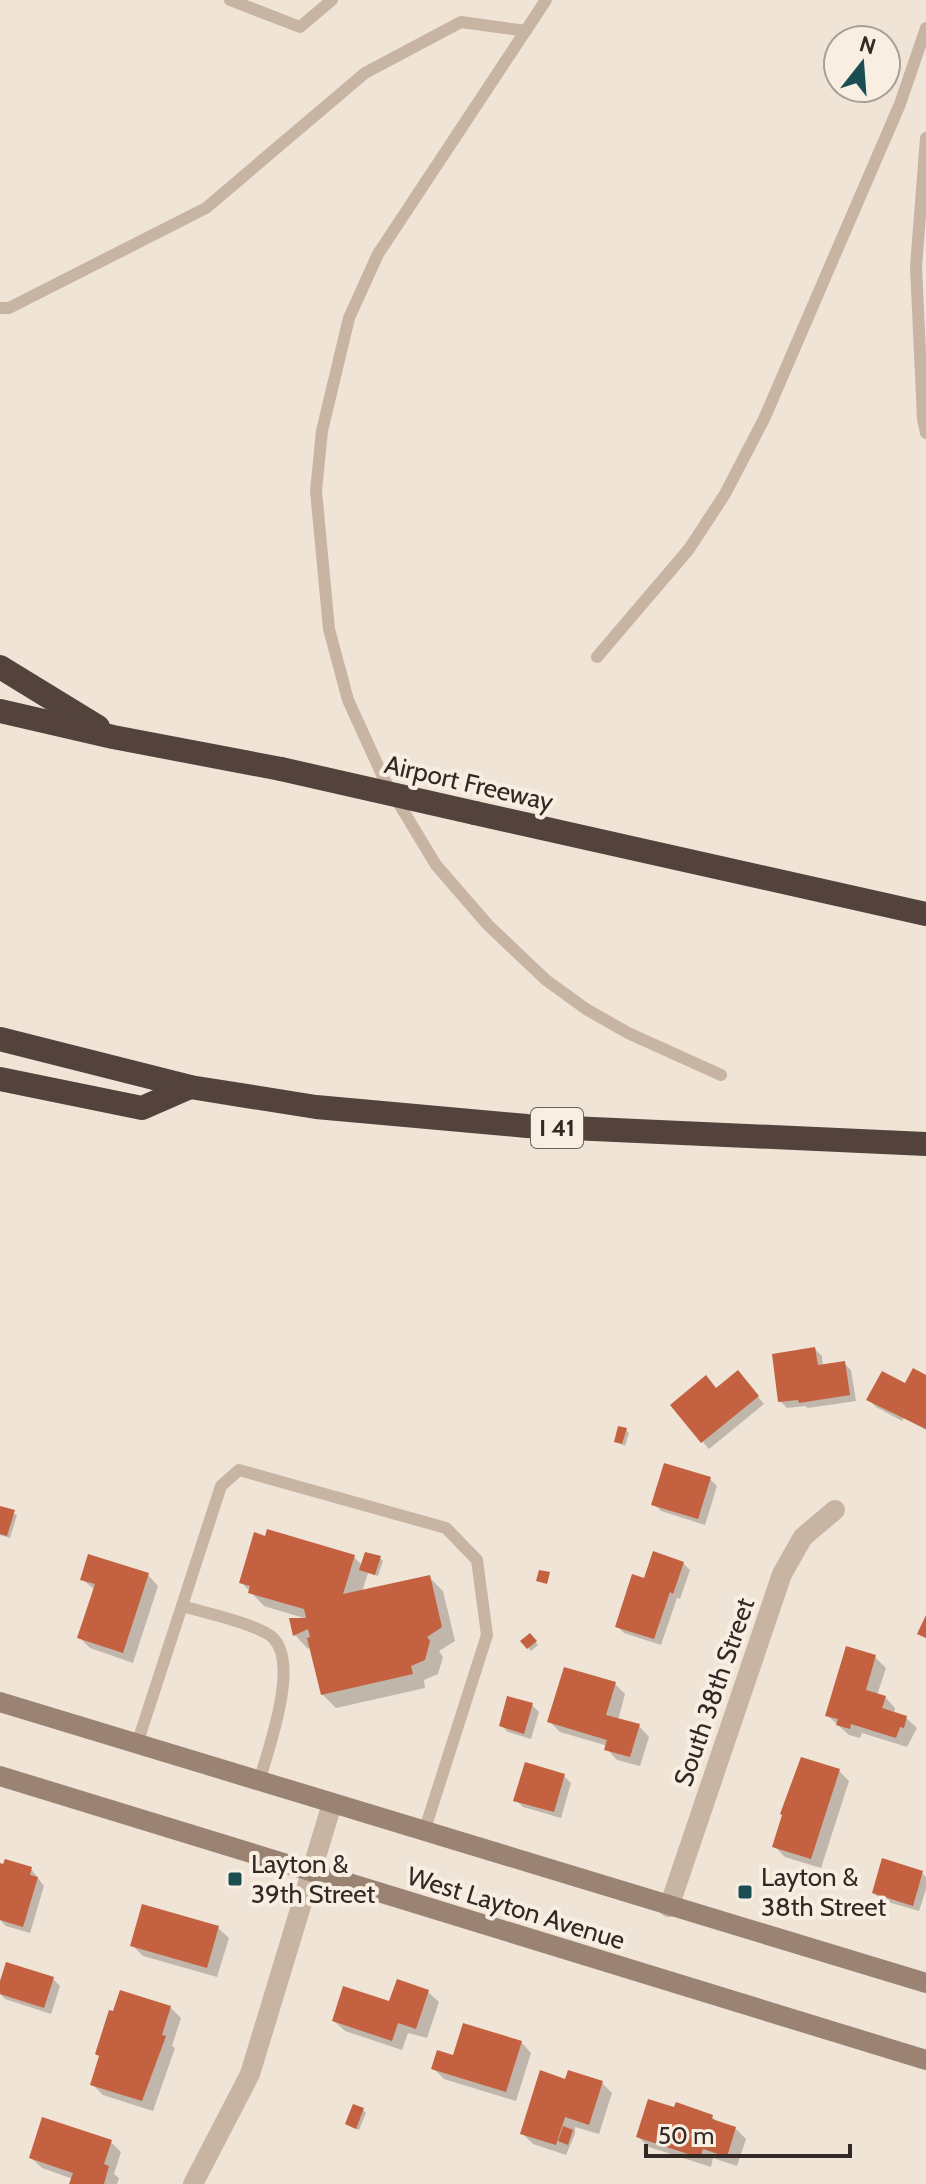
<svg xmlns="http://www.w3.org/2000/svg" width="926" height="2184" viewBox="0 0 926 2184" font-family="Cabin,sans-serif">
	<rect width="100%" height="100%" fill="#f0e4d6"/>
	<g fill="#0003">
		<path d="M815 1349 822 1356 823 1366 844 1363 851 1370 856 1401 808 1408 805 1406 787 1408 780 1401Z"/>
		<path d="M926 1377V1430L904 1418 902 1421 876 1407 869 1400Z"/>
		<path d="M744 1380 764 1404 709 1449 672 1406Z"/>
		<path d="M626 1430 629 1433 625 1446 616 1441Z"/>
		<path d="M710 1479 717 1486 705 1525 661 1511 654 1504Z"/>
		<path d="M0 1508 17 1515 10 1538 0 1535Z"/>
		<path d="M354 1557 363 1566 380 1558 383 1561 378 1576 368 1573 362 1592 429 1577 443 1591 455 1641 439 1651 443 1657 438 1674 424 1680 425 1688 336 1708 322 1694 311 1647 308 1649 295 1635 307 1619 264 1606 241 1582Z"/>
		<path d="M683 1563 690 1570 680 1599 677 1598 661 1645 624 1633 617 1626 645 1581Z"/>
		<path d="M148 1575 158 1586 133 1663 90 1648 79 1637 95 1590 82 1579Z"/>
		<path d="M530 1636 538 1645 531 1651 523 1641Z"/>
		<path d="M875 1657 886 1668 877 1695 885 1697 895 1708 894 1714 906 1718 917 1728 907 1747 862 1733 860 1738 849 1735 827 1715Z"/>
		<path d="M615 1684 625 1694 618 1720 639 1726 649 1737 640 1766 617 1760 607 1749 608 1746 560 1732 549 1721Z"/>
		<path d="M532 1705 539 1712 531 1739 508 1732 501 1725Z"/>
		<path d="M839 1771 849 1781 821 1868 785 1857 774 1846Z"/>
		<path d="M564 1776 571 1783 561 1818 523 1807 516 1800Z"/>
		<path d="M0 1865 31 1869 44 1886 30 1933 6 1926 0 1920Z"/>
		<path d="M922 1873 926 1877V1889L919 1911 881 1900 874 1893Z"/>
		<path d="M218 1928 229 1938 217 1977 143 1956 132 1945Z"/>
		<path d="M53 1979 60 1986 51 2014 5 1999 0 1994V1987Z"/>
		<path d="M428 1992 439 2002 427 2038 408 2033 402 2050 345 2031 334 2021Z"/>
		<path d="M170 2007 181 2018 172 2046 175 2048 153 2111 103 2095 93 2085Z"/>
		<path d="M521 2042 531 2053 516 2101 444 2079 433 2068Z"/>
		<path d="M602 2083 612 2093 599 2134 575 2127V2134L566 2155 533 2144 522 2133Z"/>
		<path d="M363 2110 366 2113 359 2130 351 2127 348 2124Z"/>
		<path d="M712 2117 719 2123 735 2128 746 2139 737 2166 713 2158 711 2167 649 2147 638 2137Z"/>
		<path d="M111 2142 121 2152 114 2174 119 2178 117 2184H71L73 2179 42 2168 31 2158Z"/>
	</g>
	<g fill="#c46140">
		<path d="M815 1347 818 1365 845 1361 850 1395 799 1403 798 1400 778 1402 772 1354Z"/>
		<path d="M913 1368 926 1375V1429L866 1400 882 1371 905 1383Z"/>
		<path d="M738 1370 759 1396 701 1443 670 1405 706 1375 716 1388Z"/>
		<path d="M618 1426 627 1428 622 1444 614 1442Z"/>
		<path d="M664 1463 711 1477 698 1519 651 1505Z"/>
		<path d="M0 1506 15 1510 7 1536 0 1534Z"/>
		<path d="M267 1529 355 1555 343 1594 430 1575 442 1627 427 1637 430 1641 425 1660 411 1666 413 1674 321 1695 307 1638 310 1637 308 1629 293 1636 289 1618H306L304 1609 248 1593 250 1586 239 1583 254 1532 265 1536Z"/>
		<path d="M653 1551 684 1562 673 1594 670 1592 654 1639 615 1627 632 1574 644 1578Z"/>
		<path d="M365 1552 381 1556 375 1575 359 1570Z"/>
		<path d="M88 1554 149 1573 123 1653 77 1638 95 1584 80 1580Z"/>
		<path d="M539 1570 550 1572 547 1584 536 1581Z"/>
		<path d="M926 1615V1638L917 1634Z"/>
		<path d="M530 1633 537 1641 527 1649 520 1641Z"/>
		<path d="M846 1646 876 1655 866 1690 886 1696 882 1708 907 1716 904 1728 900 1727 896 1738 851 1724 850 1729 836 1725 838 1719 825 1716Z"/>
		<path d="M564 1667 616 1682 606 1715 640 1724 630 1757 604 1750 607 1740 547 1722Z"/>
		<path d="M507 1696 533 1703 524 1734 499 1726Z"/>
		<path d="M801 1757 840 1769 811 1859 772 1847 782 1815 780 1814Z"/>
		<path d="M525 1762 565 1774 554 1812 513 1801Z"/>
		<path d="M882 1858 923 1871 913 1906 872 1893Z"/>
		<path d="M5 1859 32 1867 30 1875 38 1877 23 1927 0 1920V1863L3 1864Z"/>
		<path d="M142 1904 219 1926 207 1968 130 1946Z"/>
		<path d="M6 1962 54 1977 44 2008 0 1994V1981Z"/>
		<path d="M397 1979 429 1990 416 2029 398 2023 392 2041 332 2021 343 1986 389 2001Z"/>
		<path d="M120 1990 171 2006 162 2035 166 2036 142 2101 90 2085 99 2056 95 2054 109 2010 113 2011Z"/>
		<path d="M463 2023 522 2041 506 2092 431 2069 437 2050 453 2055Z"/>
		<path d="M540 2070 565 2079 568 2070 603 2081 589 2125 565 2117 556 2145 520 2134Z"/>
		<path d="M648 2099 674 2107 676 2102 713 2115 712 2119 736 2127 727 2157 703 2149 700 2158 636 2137Z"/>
		<path d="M353 2104 364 2108 356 2129 345 2124Z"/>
		<path d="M42 2117 112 2140 104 2164 109 2166 104 2184H69L73 2173 29 2158Z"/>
		<path d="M563 2126 573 2130 568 2145 558 2141Z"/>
	</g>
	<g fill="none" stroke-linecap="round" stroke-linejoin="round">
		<g stroke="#c7b4a3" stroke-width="12">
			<path d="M230 0 300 27 332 0"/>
			<path d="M546 0 378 254 349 318 322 431 316 491 329 629 348 700 384 779 436 865 488 925 546 980 586 1009 628 1033 721 1075"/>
			<path d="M926 138 916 267 923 419 926 433"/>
			<path d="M0 308H9L206 208 365 73 461 22 526 31"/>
			<path d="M597 657 689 549 725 494 764 419 900 104 926 28"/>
			<path d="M182 1606C202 1612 262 1625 274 1639 299 1666 268 1750 259 1782"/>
			<path d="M137 1744 221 1486 239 1470 446 1528 477 1560 487 1635 424 1832"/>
		</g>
		<g stroke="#c7b4a3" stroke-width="20">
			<path d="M669 1907 782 1574 803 1537 835 1510"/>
			<path d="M193 2184 250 2074 332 1804"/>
		</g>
		<g stroke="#9b8374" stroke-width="20">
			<path d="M0 1702 926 1983"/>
			<path d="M0 1776 926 2060"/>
		</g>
		<g stroke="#53433c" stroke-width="24">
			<path d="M0 667 98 727"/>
			<path d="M0 711 113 737 281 769"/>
			<path d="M475 813 926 914"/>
			<path d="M0 1039 190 1087 316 1107 527 1126 926 1144"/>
			<path d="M0 1079 142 1108 190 1087"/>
		</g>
		<path stroke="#53433c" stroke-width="24" d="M281 769 475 813"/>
	</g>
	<g fill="#1b4e53" stroke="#f8eee2" stroke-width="3">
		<rect x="227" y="1871" width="16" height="16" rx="4"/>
		<rect x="737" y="1884" width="16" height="16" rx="4"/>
	</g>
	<g text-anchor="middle" stroke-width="8" stroke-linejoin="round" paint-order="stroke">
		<rect fill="#f8eee2" stroke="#6d645e" stroke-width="2" x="531" y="1108" width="52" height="40" rx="6"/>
		<g font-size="24" font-weight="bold" fill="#322925">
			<text x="557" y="1136">I 41</text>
		</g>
		<g font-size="26" fill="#322925" stroke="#f8eee2">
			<text transform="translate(469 783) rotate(13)" y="9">Airport Freeway</text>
			<text transform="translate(714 1692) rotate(-71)" y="9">South 38th Street</text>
			<text transform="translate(516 1908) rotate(17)" y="9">West Layton Avenue</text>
		</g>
		<g font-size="26" fill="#322925" stroke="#f8eee2" text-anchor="start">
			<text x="251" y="1873">Layton &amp;<tspan x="251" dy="30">39th Street</tspan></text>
			<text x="761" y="1886">Layton &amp;<tspan x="761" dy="30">38th Street</tspan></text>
		</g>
	</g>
	<g transform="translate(862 64) rotate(17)"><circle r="38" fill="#f8eee2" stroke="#a99f96" stroke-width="2"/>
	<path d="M0-6L14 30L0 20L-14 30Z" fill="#1b4e53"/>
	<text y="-12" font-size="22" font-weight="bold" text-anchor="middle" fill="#322925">N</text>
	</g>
	<path d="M646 2144v12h204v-12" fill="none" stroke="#322925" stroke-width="4"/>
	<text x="658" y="2144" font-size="24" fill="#322925" stroke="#f8eee2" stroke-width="6" paint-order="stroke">50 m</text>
</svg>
